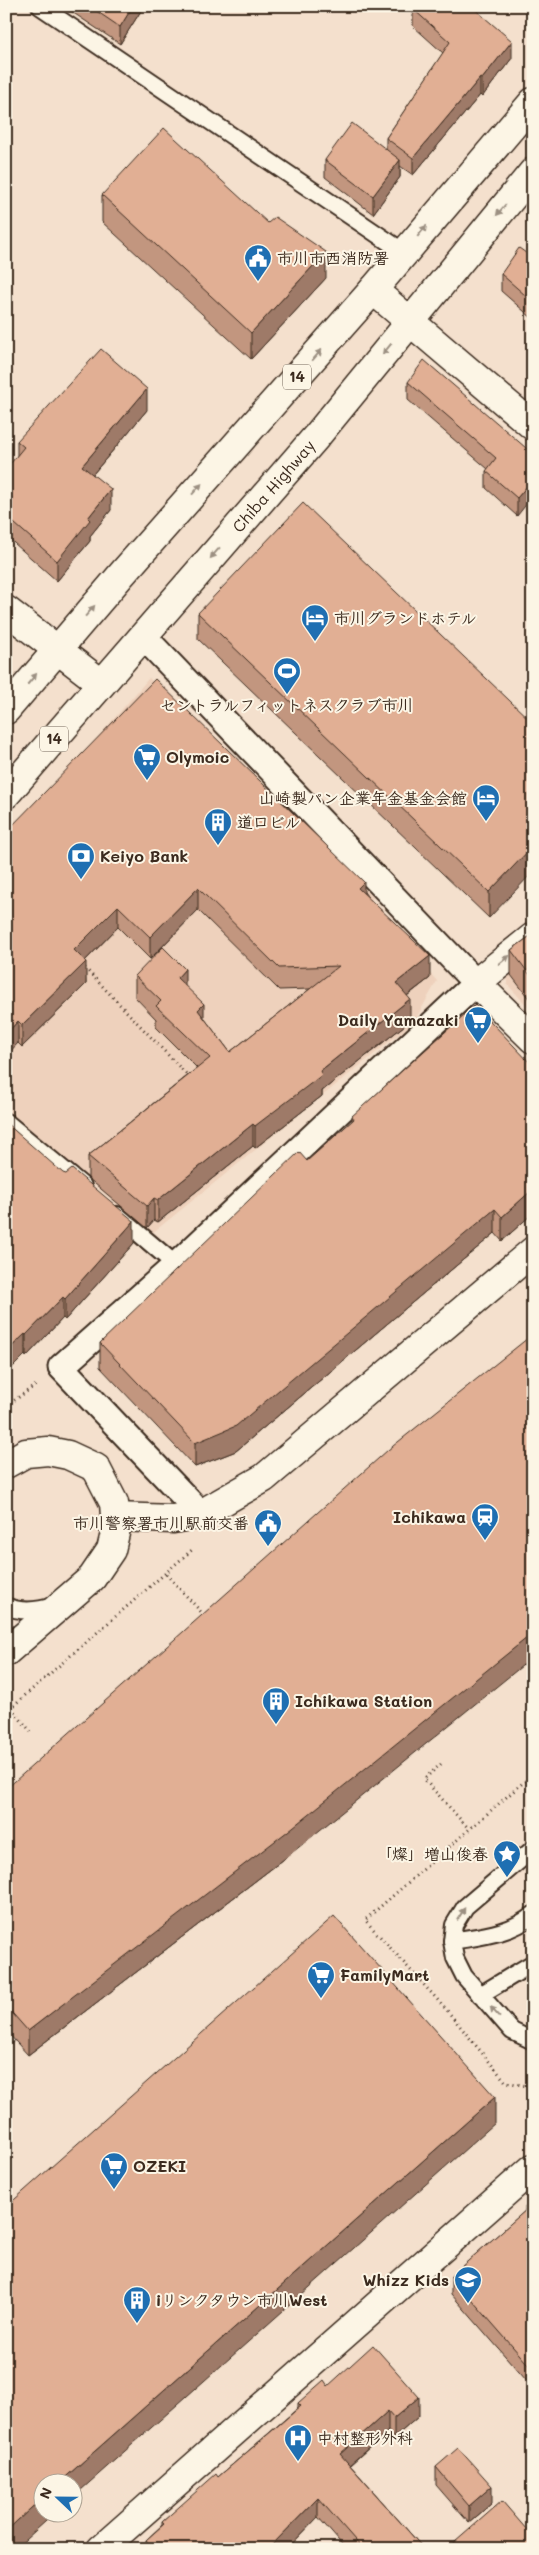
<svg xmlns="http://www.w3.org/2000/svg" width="539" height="2555" viewBox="0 0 539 2555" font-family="Mali,'Klee One',sans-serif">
	<rect width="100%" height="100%" fill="#f4e0cd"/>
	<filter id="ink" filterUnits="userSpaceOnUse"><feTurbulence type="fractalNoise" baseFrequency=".02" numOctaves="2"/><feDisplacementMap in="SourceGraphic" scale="10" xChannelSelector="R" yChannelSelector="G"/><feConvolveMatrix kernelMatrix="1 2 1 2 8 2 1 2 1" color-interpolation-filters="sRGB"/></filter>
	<g filter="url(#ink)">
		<g fill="#eed1bc">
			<path d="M149 678 373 897 368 904 437 981 414 1022 151 1234 6 1109V844Z"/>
			<path d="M533 951V1012L507 984 509 970Z"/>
		</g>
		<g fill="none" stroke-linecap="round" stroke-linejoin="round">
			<g stroke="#3b2a1e" stroke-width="20">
				<g id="service">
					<path d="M40 6 405 253"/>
					<path d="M6 1122 83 1186"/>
					<path d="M117 1215 176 1265"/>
					<path d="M6 1606C21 1613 38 1611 54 1606"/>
					<path d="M533 1849 465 1907 454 1925 452 1941 455 1958 464 1976 512 2031 533 2041"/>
					<path d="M452 1941C481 1936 510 1934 533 1915"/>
					<path d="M480 1995 533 1963"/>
				</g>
			</g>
			<g stroke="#3b2a1e" stroke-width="29">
				<path id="pedestrian" d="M143 636 476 983 176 1265 61 1367 201 1514"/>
			</g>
			<g stroke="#3b2a1e" stroke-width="31">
				<g id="minor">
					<path d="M533 937 476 983 533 1039"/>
					<path d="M115 1517 173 1519 201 1514 264 1478 533 1251"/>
				</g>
			</g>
			<g stroke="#3b2a1e" stroke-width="31">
				<g id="tertiary">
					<path d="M373 290 533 426"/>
					<path d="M6 610 101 683"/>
					<path d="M6 1464 26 1453 48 1451 68 1455 96 1468 114 1503 116 1529 111 1550 92 1578 6 1652"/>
					<path d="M101 2549 533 2168"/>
				</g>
			</g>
			<g stroke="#3b2a1e" stroke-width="31">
				<g id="trunk">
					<path d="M6 710 122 574 373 290 533 102"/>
					<path id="s1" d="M6 794 316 437 533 172"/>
				</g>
			</g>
			<g stroke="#3b2a1e" stroke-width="3" stroke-dasharray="1 4" stroke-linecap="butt">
				<path d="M85 968 189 1077"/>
				<path d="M6 1406 36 1385"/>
				<path d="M166 1574 203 1614"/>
				<path d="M11 1708 32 1733"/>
				<path d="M6 1712 193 1549"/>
				<path d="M441 1764 424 1779 469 1829"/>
				<path d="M533 1774 365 1920 445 2008 506 2082 532 2087 533 2093"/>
			</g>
			<use href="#service" stroke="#fcf5e5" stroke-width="16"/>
			<use href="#pedestrian" stroke="#fcf5e5" stroke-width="25"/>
			<use href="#minor" stroke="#fcf5e5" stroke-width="28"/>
			<use href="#tertiary" stroke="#fcf5e5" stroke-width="28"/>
			<use href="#trunk" stroke="#fcf5e5" stroke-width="28"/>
			<g stroke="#3b2a1e" stroke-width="5.5">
				<path id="rail" d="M6 2044 24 2031"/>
			</g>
			<use href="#rail" stroke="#fcf5e5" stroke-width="4" stroke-dasharray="11" stroke-linecap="butt"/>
		</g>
		<g fill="#c2967f" stroke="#3b2a1e">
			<path d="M63 6H144L120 44Z"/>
			<path d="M413 9 512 58 482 97 480 95 413 175 400 166V177L373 214 325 177V160L386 149V138L443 53 413 26Z"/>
			<path d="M102 195 326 278 251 359 102 222Z"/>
			<path d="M533 258V319L501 291V274Z"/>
			<path d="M408 382 533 454 517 516 486 488V471L488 469 408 400Z"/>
			<path d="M147 410 93 474 111 510 90 536V541L57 581 6 536V469L17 456V441Z"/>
			<path d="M198 613 533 723 489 918 198 639Z"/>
			<path d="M6 832 364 892 430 978 407 996 410 1021 322 1091V1096L255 1148 253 1146 158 1222 154 1220 147 1228 88 1178V1156L197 1068 156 1027V1019L135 997V976L185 986 204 1018 230 1052 310 989 279 990 198 910 150 959 118 927 85 961 86 984 22 1047 18 1043Z"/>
			<path d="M533 934V1004L511 975V950Z"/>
			<path d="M533 1066V1213L502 1241 495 1233 236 1451 195 1467 100 1367V1343L352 1121V1116Z"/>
			<path d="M6 1123 134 1243 65 1320 63 1318 26 1357 25 1355 6 1374Z"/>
			<path d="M6 1789 288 1856 28 2055 6 2031Z"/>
			<path d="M533 2200V2388L451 2294V2276L525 2211V2207Z"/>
			<path d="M328 2386 419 2416 394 2438 388 2431 350 2465 424 2549H346L318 2517 287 2549H146V2540L162 2525V2522L218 2477 298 2408V2403Z"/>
			<path d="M436 2467 492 2503 469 2523 436 2485Z"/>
		</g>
		<g fill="#9e7a68" stroke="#3b2a1e">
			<path d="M133 6H144L120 44V27Z"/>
			<path d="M512 41V58L482 97V79Z"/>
			<path d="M480 78V95L413 175V158Z"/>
			<path d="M400 160V177L373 214V196Z"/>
			<path d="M326 252V278L251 359V333Z"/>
			<path d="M147 389V410L82 487V466Z"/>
			<path d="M533 479V496L517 516V498Z"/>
			<path d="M111 489V510L90 536V541L57 581V561L88 518Z"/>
			<path d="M533 846V872L489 918V892Z"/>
			<path d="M364 882V904L358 888Z"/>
			<path d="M198 888V910L150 959V937Z"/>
			<path d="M118 906V927L74 972V950Z"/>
			<path d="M430 956V978L396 1004V983Z"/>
			<path d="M86 962V984L22 1047V1025Z"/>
			<path d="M185 969V991L177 978Z"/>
			<path d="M410 999V1021L322 1091V1096L255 1148V1126L320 1071Z"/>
			<path d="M204 1004V1026L198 1010Z"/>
			<path d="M18 1021V1043L6 1056V1034Z"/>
			<path d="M253 1124V1146L158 1222V1200Z"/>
			<path d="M533 1189V1213L502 1241V1217Z"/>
			<path d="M154 1198V1220L147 1228V1206Z"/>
			<path d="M495 1209V1233L236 1451 195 1467V1443Z"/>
			<path d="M134 1221V1243L65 1320V1299Z"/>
			<path d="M63 1297V1318L26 1357V1335Z"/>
			<path d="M25 1334V1355L6 1374V1352Z"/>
			<path d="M533 1633V1657L288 1856 28 2055V2031Z"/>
			<path d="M495 2097V2123L72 2498V2482H60Z"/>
			<path d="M419 2397V2416L394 2438V2418Z"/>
			<path d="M388 2411V2431L340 2473V2454Z"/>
			<path d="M492 2486V2503L469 2523V2506Z"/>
			<path d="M42 2498V2512H56L15 2549H6V2531Z"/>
			<path d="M318 2498V2517L287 2549H268Z"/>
		</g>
		<g fill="#e1af94" stroke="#3b2a1e">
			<path d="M89 6H133L120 27Z"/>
			<path d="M414 6H471L512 41 482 79 480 78 413 158 386 138 450 42 413 9Z"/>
			<path d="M352 123 400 160 373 196 325 160Z"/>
			<path d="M164 128 268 223 275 217 326 252 251 333 102 195Z"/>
			<path d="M519 248 533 258V302L501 274Z"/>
			<path d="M101 349 147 389 82 466 111 489 88 518 90 520 57 561 6 516V469L24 447 17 441Z"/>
			<path d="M424 360 533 454V479L517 498 486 471 496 458 408 382Z"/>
			<path d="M303 503 533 723V846L489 892 198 613Z"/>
			<path d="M155 679 364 882 358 888 430 956 396 983 410 999 320 1071 322 1075 255 1126 253 1124 158 1200 154 1198 147 1206 88 1156 210 1058 156 1006 161 1001 135 976 163 947 185 969 177 978 204 1004 198 1010 230 1052 339 966 279 968 198 888 150 937 118 906 74 950 86 962 22 1025 18 1021 6 1034V832Z"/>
			<path d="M533 934V979L511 950Z"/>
			<path d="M475 1005 533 1066V1189L502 1217 495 1209 236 1426 195 1443 100 1343 299 1152 307 1161 354 1119 352 1116Z"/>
			<path d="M6 1123 63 1173 66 1174 72 1169 134 1221 65 1299 63 1297 26 1335 25 1334 6 1352Z"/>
			<path d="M533 1334V1633L288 1831 28 2031 6 2006V1789L388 1450Z"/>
			<path d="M334 1916 495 2097 60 2482H42V2498L6 2531V2207Z"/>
			<path d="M533 2200V2370L451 2276 527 2209 525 2207Z"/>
			<path d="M373 2345 419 2397 394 2418 388 2411 340 2454 424 2549H363L318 2498 268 2549H153L146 2540 164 2524 162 2522 216 2474 218 2477 301 2406 298 2403 324 2380 328 2386Z"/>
			<path d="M458 2448 492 2486 469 2506 436 2467Z"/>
			<path d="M502 2501 533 2537V2549H447Z"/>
		</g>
		<defs><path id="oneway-solid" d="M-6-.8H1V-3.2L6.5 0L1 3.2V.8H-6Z" transform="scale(1.25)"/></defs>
		<g fill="#9c9082">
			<use href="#oneway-solid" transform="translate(501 210) rotate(130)"/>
			<use href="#oneway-solid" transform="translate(422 231) rotate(-51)"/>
			<use href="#oneway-solid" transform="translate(387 349) rotate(129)"/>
			<use href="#oneway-solid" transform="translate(317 355) rotate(-49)"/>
			<use href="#oneway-solid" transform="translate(197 489) rotate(-48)"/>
			<use href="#oneway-solid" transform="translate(215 553) rotate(131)"/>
			<use href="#oneway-solid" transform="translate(90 611) rotate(-49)"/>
			<use href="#oneway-solid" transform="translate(32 679) rotate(-50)"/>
			<use href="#oneway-solid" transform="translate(504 960) rotate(-39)"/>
			<use href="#oneway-solid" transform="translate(461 1914) rotate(-58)"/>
			<use href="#oneway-solid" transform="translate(495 2012) rotate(-131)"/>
		</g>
	</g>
	<defs>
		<g id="civic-pin" transform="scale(1.4375)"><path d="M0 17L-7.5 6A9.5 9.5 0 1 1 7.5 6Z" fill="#1f6fb2" stroke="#fcf5e5"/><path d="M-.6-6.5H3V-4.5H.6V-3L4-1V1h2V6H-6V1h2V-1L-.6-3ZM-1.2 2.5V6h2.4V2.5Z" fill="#fff"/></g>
		<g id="hotel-pin" transform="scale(1.4375)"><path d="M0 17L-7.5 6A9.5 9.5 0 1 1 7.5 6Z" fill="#1f6fb2" stroke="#fcf5e5"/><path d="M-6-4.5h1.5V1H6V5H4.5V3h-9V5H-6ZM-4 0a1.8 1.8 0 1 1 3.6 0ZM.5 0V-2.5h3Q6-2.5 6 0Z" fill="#fff"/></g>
		<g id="stadium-pin" transform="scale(1.4375)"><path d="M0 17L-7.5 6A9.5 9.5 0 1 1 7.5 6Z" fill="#1f6fb2" stroke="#fcf5e5"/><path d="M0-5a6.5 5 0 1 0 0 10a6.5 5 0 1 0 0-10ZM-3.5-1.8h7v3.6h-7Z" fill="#fff"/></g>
		<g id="supermarket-pin" transform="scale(1.4375)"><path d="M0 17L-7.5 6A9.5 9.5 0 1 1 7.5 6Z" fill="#1f6fb2" stroke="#fcf5e5"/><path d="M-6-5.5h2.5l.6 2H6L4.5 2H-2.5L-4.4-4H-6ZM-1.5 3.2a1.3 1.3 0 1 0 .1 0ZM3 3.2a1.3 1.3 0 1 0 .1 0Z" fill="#fff"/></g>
		<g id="building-pin" transform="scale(1.4375)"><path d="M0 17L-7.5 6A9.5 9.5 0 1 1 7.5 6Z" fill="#1f6fb2" stroke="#fcf5e5"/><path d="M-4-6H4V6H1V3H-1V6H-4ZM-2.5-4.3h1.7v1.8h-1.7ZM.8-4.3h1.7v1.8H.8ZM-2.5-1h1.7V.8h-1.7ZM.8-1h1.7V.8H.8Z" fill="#fff"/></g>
		<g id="bank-pin" transform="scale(1.4375)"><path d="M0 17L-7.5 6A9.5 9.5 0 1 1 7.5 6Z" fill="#1f6fb2" stroke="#fcf5e5"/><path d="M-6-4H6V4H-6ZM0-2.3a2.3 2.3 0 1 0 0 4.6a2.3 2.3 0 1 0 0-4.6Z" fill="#fff"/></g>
		<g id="station-pin" transform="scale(1.4375)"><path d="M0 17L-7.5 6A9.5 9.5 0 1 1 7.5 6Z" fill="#1f6fb2" stroke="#fcf5e5"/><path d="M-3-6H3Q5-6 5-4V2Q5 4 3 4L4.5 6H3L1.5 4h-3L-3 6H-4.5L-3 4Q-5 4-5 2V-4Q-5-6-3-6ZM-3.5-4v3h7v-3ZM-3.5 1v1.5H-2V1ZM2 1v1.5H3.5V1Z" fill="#fff"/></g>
		<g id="sight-pin" transform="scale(1.4375)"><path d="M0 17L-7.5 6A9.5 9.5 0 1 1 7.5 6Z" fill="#1f6fb2" stroke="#fcf5e5"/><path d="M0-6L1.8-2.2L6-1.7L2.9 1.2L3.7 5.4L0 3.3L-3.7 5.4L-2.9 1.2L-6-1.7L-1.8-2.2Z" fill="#fff"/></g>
		<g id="school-pin" transform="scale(1.4375)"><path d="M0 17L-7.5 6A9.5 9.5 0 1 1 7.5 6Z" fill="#1f6fb2" stroke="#fcf5e5"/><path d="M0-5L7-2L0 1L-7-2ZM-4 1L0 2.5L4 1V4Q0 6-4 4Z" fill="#fff"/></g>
		<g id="hospital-pin" transform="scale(1.4375)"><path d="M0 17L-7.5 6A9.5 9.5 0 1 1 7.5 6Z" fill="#1f6fb2" stroke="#fcf5e5"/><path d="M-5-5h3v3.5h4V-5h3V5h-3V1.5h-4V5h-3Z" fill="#fff"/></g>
	</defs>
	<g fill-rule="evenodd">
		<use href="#civic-pin" x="258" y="258"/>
		<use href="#hotel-pin" x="315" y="618"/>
		<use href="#stadium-pin" x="287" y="671"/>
		<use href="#supermarket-pin" x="147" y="757"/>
		<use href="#hotel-pin" x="486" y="798"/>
		<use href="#building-pin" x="218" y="822"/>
		<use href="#bank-pin" x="81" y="856"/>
		<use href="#supermarket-pin" x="478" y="1020"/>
		<use href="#station-pin" x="485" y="1517"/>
		<use href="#civic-pin" x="268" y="1523"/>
		<use href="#building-pin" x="276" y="1701"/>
		<use href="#sight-pin" x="507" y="1854"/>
		<use href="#supermarket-pin" x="321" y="1975"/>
		<use href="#supermarket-pin" x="114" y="2166"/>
		<use href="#school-pin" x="468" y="2280"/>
		<use href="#building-pin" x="137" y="2300"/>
		<use href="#hospital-pin" x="298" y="2438"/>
	</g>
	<g text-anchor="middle" stroke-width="4" stroke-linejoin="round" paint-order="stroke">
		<g fill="#fcf5e5" stroke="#75675a" stroke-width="1">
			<rect x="283" y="364.5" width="28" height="25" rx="4"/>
			<rect x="40" y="726.5" width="28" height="25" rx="4"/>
		</g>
		<g font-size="15" font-weight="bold" fill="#3b2a1e">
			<text x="297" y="382">14</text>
			<text x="54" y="744">14</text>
		</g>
		<g font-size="16" font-weight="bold" fill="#3b2a1e" stroke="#fcf5e5" text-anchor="start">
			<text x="277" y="264">市川市西消防署</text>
			<text x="334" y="624">市川グランドホテル</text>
			<text x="287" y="711" text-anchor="middle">セントラルフィットネスクラブ市川</text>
			<text x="166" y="763">Olymoic</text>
			<text x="467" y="804" text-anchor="end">山崎製パン企業年金基金会館</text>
			<text x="237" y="828">道口ビル</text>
			<text x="100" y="862">Keiyo Bank</text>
			<text x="459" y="1026" text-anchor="end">Daily Yamazaki</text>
			<text x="466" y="1523" text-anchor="end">Ichikawa</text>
			<text x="249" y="1529" text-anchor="end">市川警察署市川駅前交番</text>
			<text x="295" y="1707">Ichikawa Station</text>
			<text x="488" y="1860" text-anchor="end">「燦」増山俊春</text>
			<text x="340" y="1981">FamilyMart</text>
			<text x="133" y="2172">OZEKI</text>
			<text x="449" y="2286" text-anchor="end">Whizz Kids</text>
			<text x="156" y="2306">iリンクタウン市川West</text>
			<text x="317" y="2444">中村整形外科</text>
		</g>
		<g font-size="16" fill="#3b2a1e" stroke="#fcf5e5">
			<text dy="6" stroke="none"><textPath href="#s1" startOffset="408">Chiba Highway</textPath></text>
		</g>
	</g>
	<rect width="539" height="2555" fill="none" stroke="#fcf5e5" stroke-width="25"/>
	<rect x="12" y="12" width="514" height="2530" fill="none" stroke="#3b2a1e" stroke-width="2" filter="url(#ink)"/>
	<g transform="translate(58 2498) rotate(292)"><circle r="24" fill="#fcf5e5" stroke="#afa495"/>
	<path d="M0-4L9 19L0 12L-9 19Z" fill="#1f6fb2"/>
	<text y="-8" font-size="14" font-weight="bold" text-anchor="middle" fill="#3b2a1e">N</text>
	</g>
</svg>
